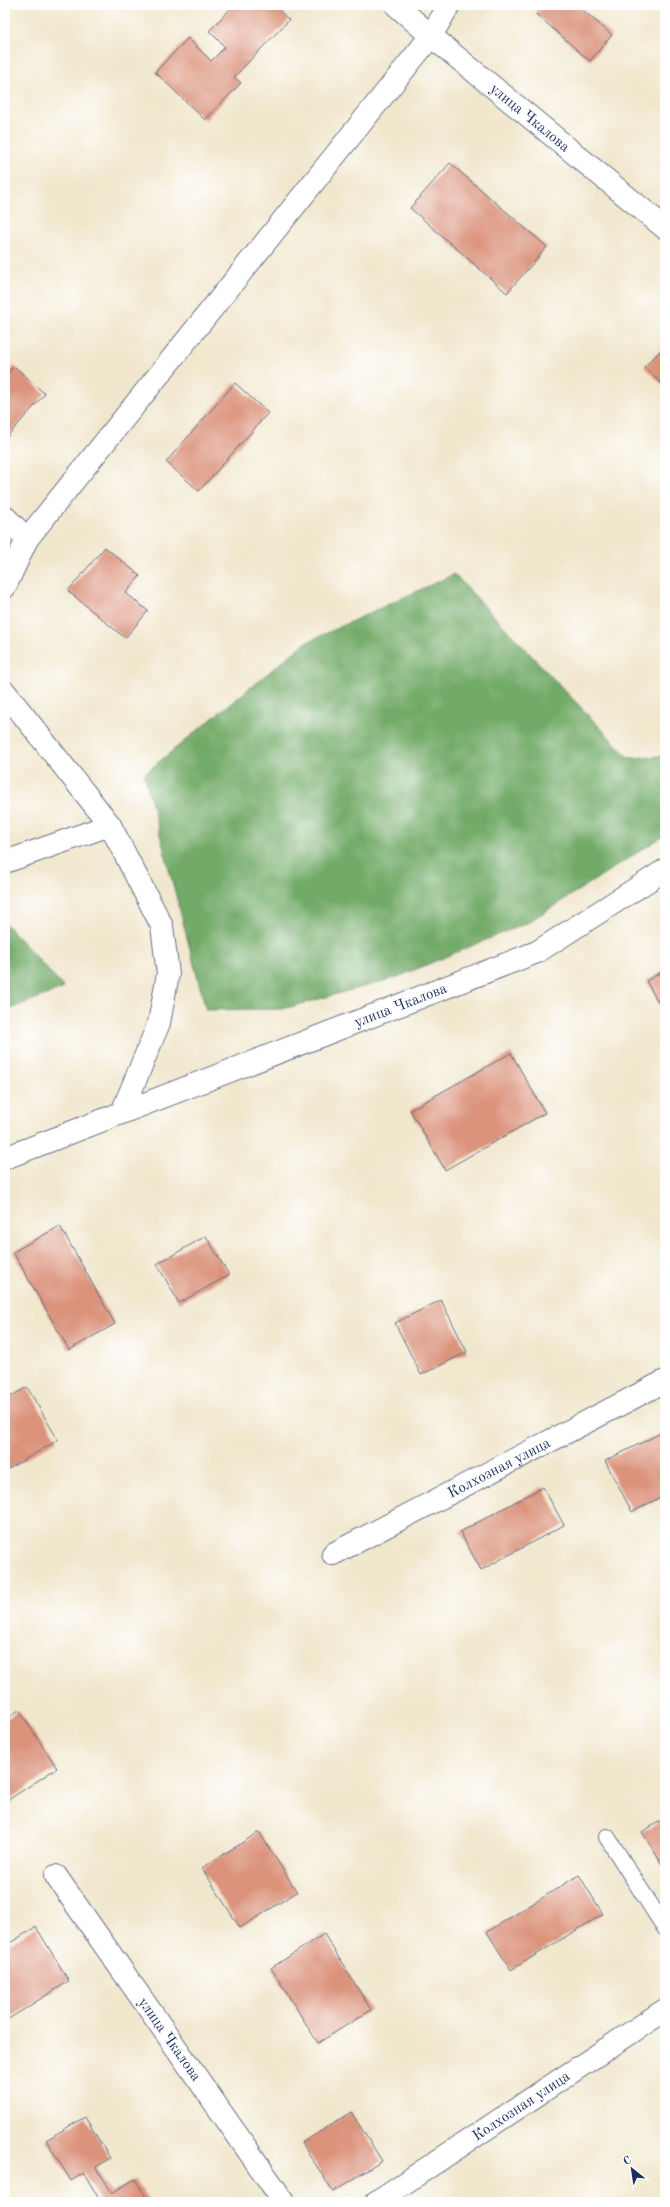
<svg xmlns="http://www.w3.org/2000/svg" width="670" height="2207" viewBox="0 0 670 2207" font-family="'Old Standard TT',serif">
	<rect width="100%" height="100%" fill="#fff"/>
	<filter id="ink" filterUnits="userSpaceOnUse"><feTurbulence type="fractalNoise" baseFrequency=".025" numOctaves="2"/><feDisplacementMap in="SourceGraphic" scale="8" xChannelSelector="R" yChannelSelector="G"/><feConvolveMatrix kernelMatrix="1 2 1 2 8 2 1 2 1" color-interpolation-filters="sRGB"/></filter>
	<filter id="wash" filterUnits="userSpaceOnUse"><feTurbulence type="fractalNoise" baseFrequency=".012" numOctaves="4" result="noise"/><feDisplacementMap in="SourceGraphic" scale="16" xChannelSelector="R" yChannelSelector="G"/><feGaussianBlur stdDeviation="0.9" result="paint"/><feColorMatrix in="noise" values="0 0 0 0 0 0 0 0 0 0 0 0 0 0 0 0 0 1.4 0 .05"/><feComposite in="paint" operator="in"/></filter>
	<g filter="url(#wash)">
		<rect width="100%" height="100%" fill="#f1e7cd"/>
		<g fill="#72aa68" stroke="#466c63">
			<path d="M454 574 629 758 665 756V835L529 922 395 978 283 1009 206 1010 144 774 305 643Z"/>
			<path d="M5 923 64 988 5 1011Z"/>
		</g>
		<g id="blocks">
			<g fill="#db937b">
				<path d="M234 5H274L289 20 234 77 241 83 205 120 155 72 188 38 211 61 225 47 209 31Z"/>
				<path d="M545 5H577L612 35 590 61 536 14Z"/>
				<path d="M450 163 547 247 507 293 410 208Z"/>
				<path d="M665 346V387L644 367Z"/>
				<path d="M14 366 45 394 6 438 5 377Z"/>
				<path d="M235 383 268 413 199 491 166 462Z"/>
				<path d="M105 547 140 576 126 593 148 611 125 638 68 591Z"/>
				<path d="M665 970V1014L646 981Z"/>
				<path d="M511 1053 545 1113 445 1170 410 1110Z"/>
				<path d="M60 1226 115 1324 69 1350 13 1252Z"/>
				<path d="M206 1236 229 1275 179 1303 157 1264Z"/>
				<path d="M441 1300 467 1352 421 1375 395 1323Z"/>
				<path d="M27 1387 58 1440 5 1471V1400Z"/>
				<path d="M665 1431V1495L632 1512 605 1461Z"/>
				<path d="M543 1487 564 1525 481 1570 460 1532Z"/>
				<path d="M19 1710 57 1768 5 1802V1720Z"/>
				<path d="M665 1818V1869L642 1832Z"/>
				<path d="M259 1832 297 1892 240 1928 202 1868Z"/>
				<path d="M579 1875 603 1914 511 1970 487 1932Z"/>
				<path d="M36 1927 69 1981 7 2020 5 1946Z"/>
				<path d="M324 1934 371 2010 318 2043 271 1968Z"/>
				<path d="M351 2112 382 2161 333 2192 302 2143Z"/>
				<path d="M85 2117 110 2158 96 2167 112 2193 135 2179 149 2202H95L99 2199 84 2173 71 2181 46 2140Z"/>
			</g>
		</g>
	</g>
	<g filter="url(#ink)">
		<use href="#blocks" fill-opacity="0" stroke="#666f85" stroke-width="1"/>
		<g fill="none" stroke-linecap="round" stroke-linejoin="round">
			<g stroke="#666f85" stroke-width="18">
				<path id="service" d="M607 1837 665 1928"/>
			</g>
			<g stroke="#666f85" stroke-width="24">
				<g id="minor">
					<path id="s1" d="M396 5 431 36 665 228"/>
					<path d="M5 517 27 539"/>
					<path d="M5 587 27 539 431 36 449 5"/>
					<path d="M5 692 110 825 5 862"/>
					<path d="M110 825 162 926 168 974 159 1023 122 1112"/>
					<path id="s2" d="M5 1158 537 952 665 870"/>
					<path id="s3" d="M333 1554 665 1381"/>
					<path id="s4" d="M56 1876 284 2202"/>
					<path id="s5" d="M376 2202 665 2010"/>
				</g>
			</g>
			<use href="#service" stroke="#fff" stroke-width="16"/>
			<use href="#minor" stroke="#fff" stroke-width="22"/>
		</g>
	</g>
	<g text-anchor="middle" stroke-width="4" stroke-linejoin="round" paint-order="stroke">
		<g font-size="15" fill="#1b2f5e" stroke="#fff">
			<text dy="5" stroke="none"><textPath href="#s1" startOffset="175">улица Чкалова</textPath></text>
			<text dy="5" stroke="none"><textPath href="#s2" startOffset="424">улица Чкалова</textPath></text>
			<text dy="5" stroke="none"><textPath href="#s3" startOffset="187">Колхозная улица</textPath></text>
			<text dy="5" stroke="none"><textPath href="#s4" startOffset="199">улица Чкалова</textPath></text>
			<text dy="5" stroke="none"><textPath href="#s5" startOffset="174">Колхозная улица</textPath></text>
		</g>
	</g>
	<rect width="670" height="2207" fill="none" stroke="#fff" stroke-width="20"/>
	<g transform="translate(632 2169) rotate(330)" stroke="#ffffff" stroke-width="3" paint-order="stroke">
	<path d="M0-3L7 15L0 10L-7 15Z" fill="#1b2f5e"/>
	<text y="-6" font-size="11" font-weight="bold" text-anchor="middle" fill="#1b2f5e">С</text>
	</g>
</svg>
